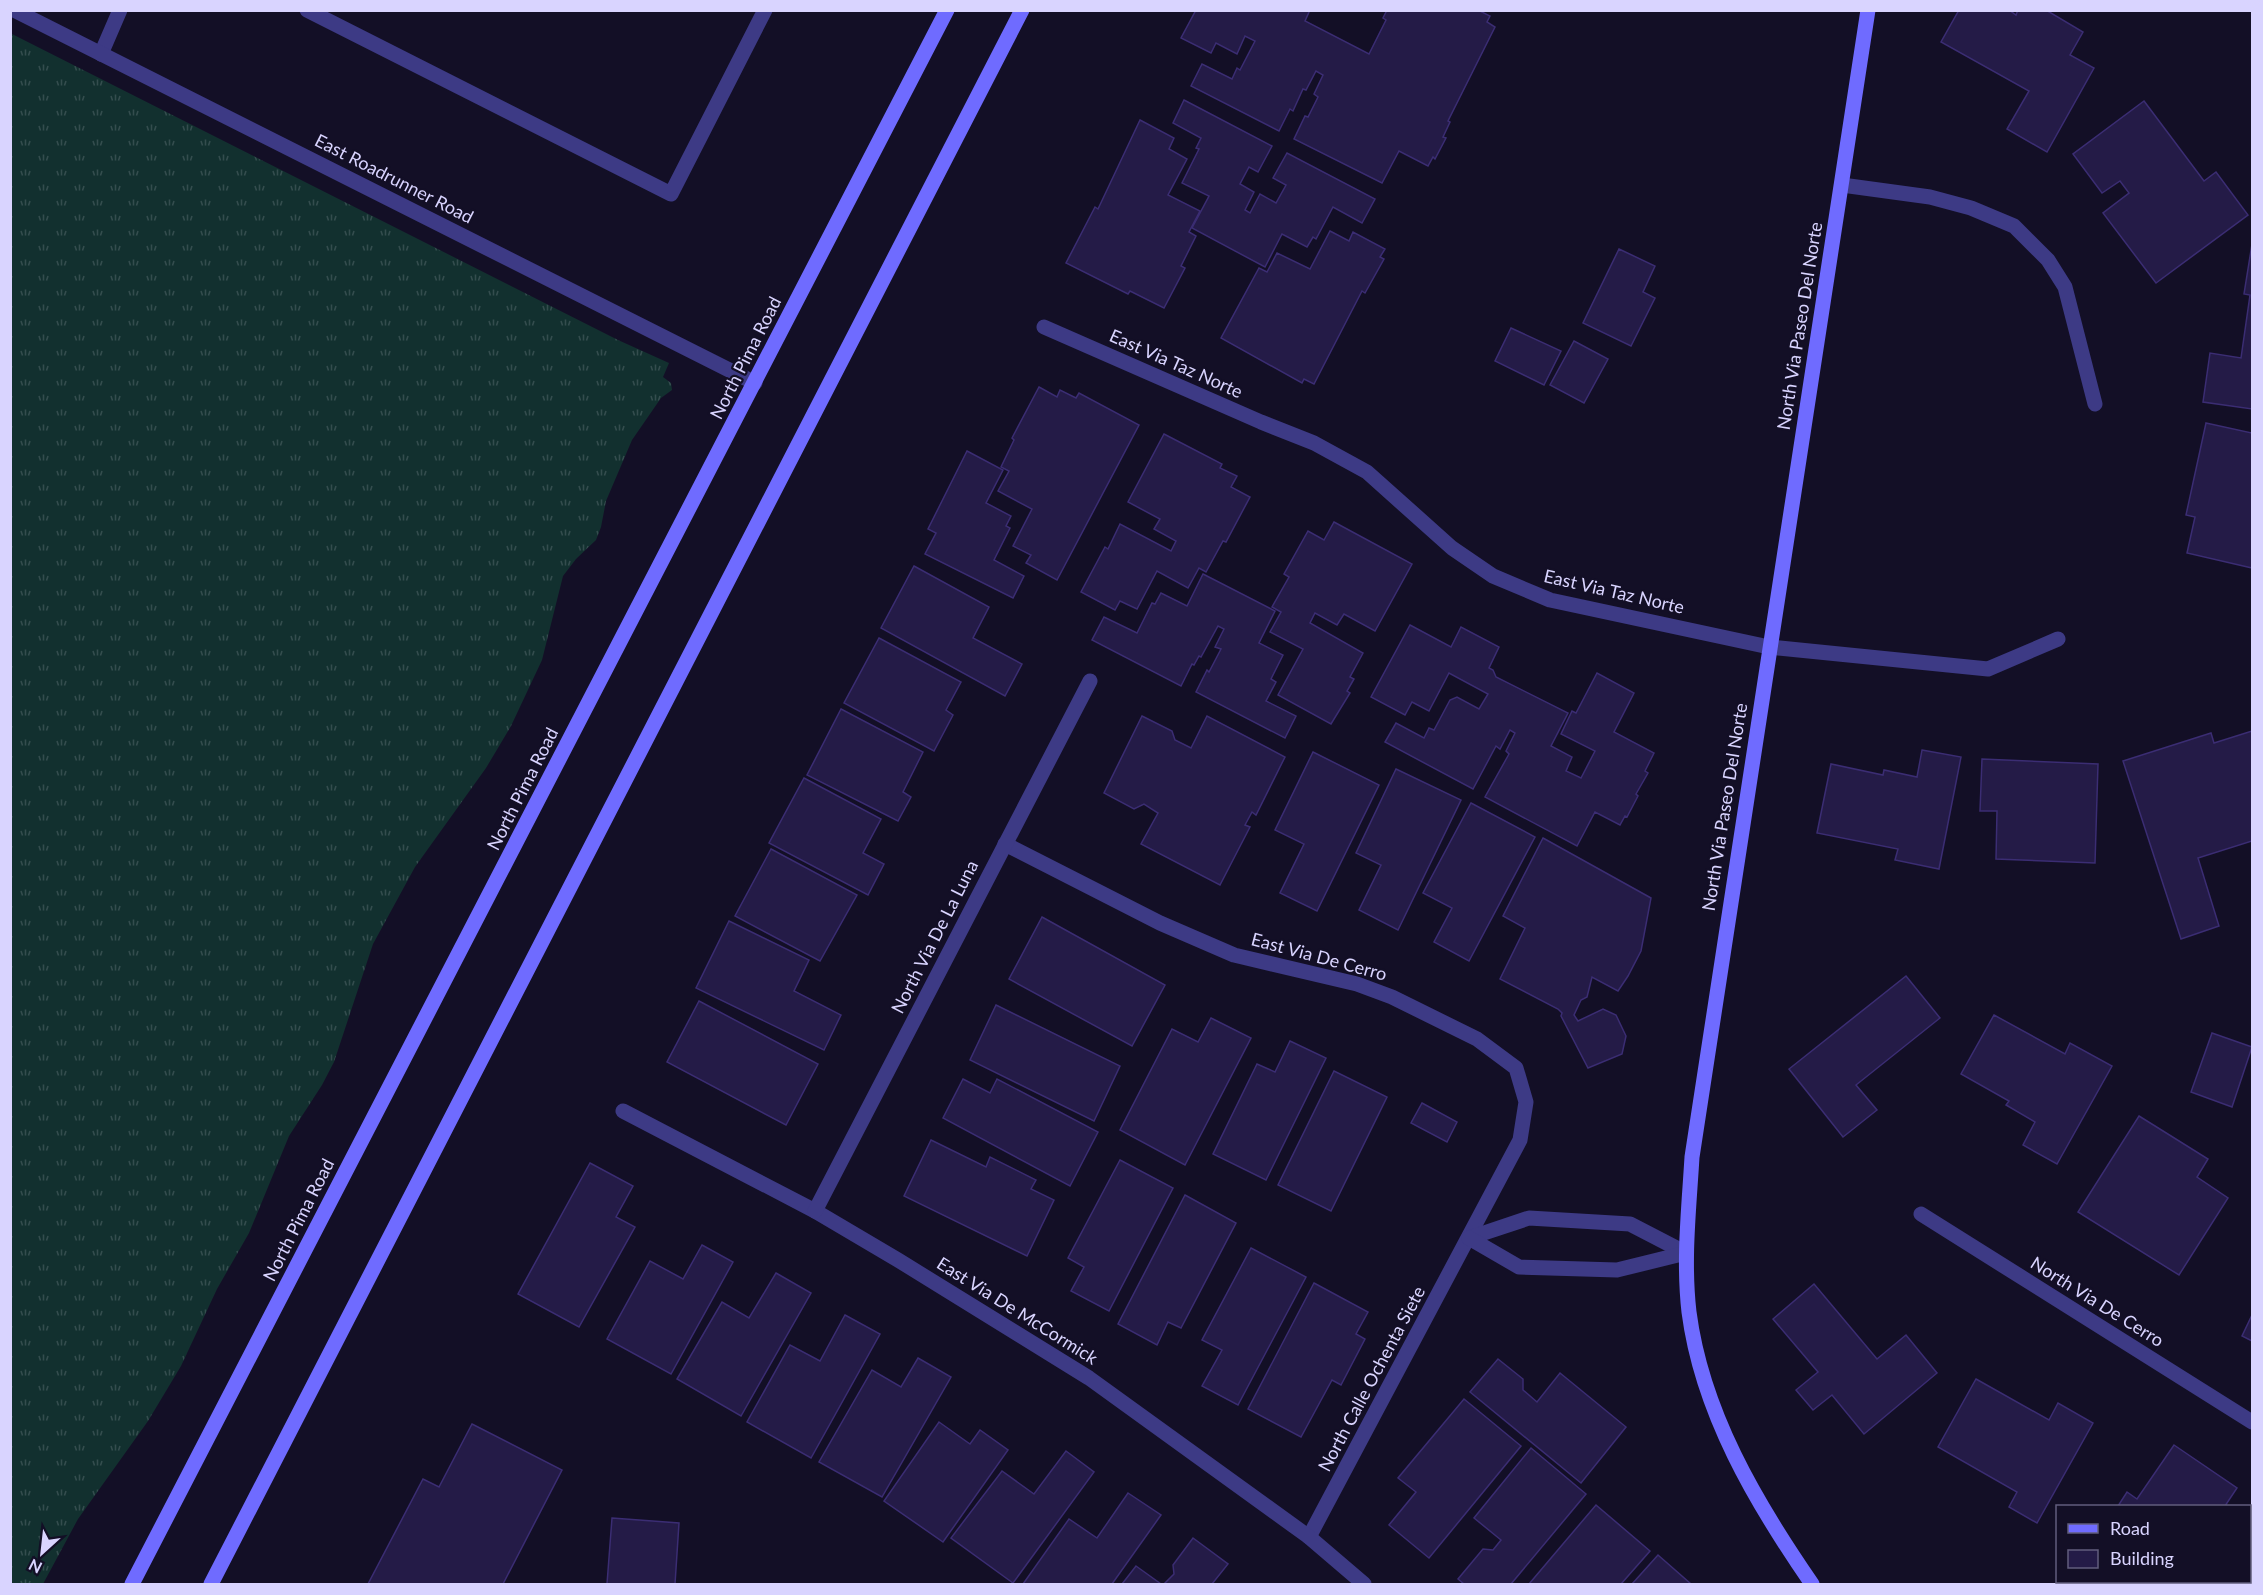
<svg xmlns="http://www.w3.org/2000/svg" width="2263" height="1595" viewBox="0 0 2263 1595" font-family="Lato,sans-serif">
	<defs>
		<pattern id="grass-tufts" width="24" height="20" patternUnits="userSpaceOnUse" patternTransform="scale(1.5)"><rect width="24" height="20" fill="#12302f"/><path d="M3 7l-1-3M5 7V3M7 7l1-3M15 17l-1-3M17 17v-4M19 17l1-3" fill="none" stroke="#344d4e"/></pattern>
	</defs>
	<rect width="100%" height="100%" fill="#130f26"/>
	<path fill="url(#grass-tufts)" d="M10 33 618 340 669 363 663 377 671 383 672 390 661 398 632 440 606 501 601 527 596 540 576 559 563 576 542 660 511 726 486 768 415 867 373 944 334 1062 322 1085 289 1136 249 1233 217 1289 181 1366 148 1421 78 1519 43 1584H10Z"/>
	<g fill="#241b47" stroke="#3b2d73" stroke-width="1.5">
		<path d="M1196 10H1310L1305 21 1369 54 1386 20 1383 18 1387 10H1478L1490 16 1487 22 1495 27 1448 121 1450 122 1443 137 1446 138 1435 159 1433 157 1428 166 1399 151 1382 183 1294 139 1305 116 1308 117 1318 97 1314 94 1323 75 1316 71 1306 90 1303 89 1293 111 1290 109 1279 131 1191 86 1202 64 1232 79 1237 68 1240 70 1255 41 1245 36 1237 54 1216 43 1211 53 1181 38Z"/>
		<path d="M1959 10H2009L2016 15 2018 10H2046L2083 32 2070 55 2094 68 2047 152 2007 129 2029 91 1941 42Z"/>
		<path d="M1184 100 1272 146 1258 172 1249 167 1240 184 1254 192 1245 210 1250 213 1260 194 1276 203 1286 185 1273 178 1287 153 1375 199 1362 223 1333 207 1316 239 1313 237 1307 247 1282 234 1265 267 1192 228 1209 196 1182 183 1199 149 1196 148 1201 138 1173 123Z"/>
		<path d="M2144 101 2204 181 2216 172 2248 215 2156 283 2103 213 2129 193 2120 181 2102 193 2073 154Z"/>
		<path d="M1140 120 1174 138 1169 149 1187 159 1168 195 1200 211 1189 232 1196 236 1181 266 1185 268 1164 308 1130 291 1128 294 1066 263 1095 207 1098 209Z"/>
		<path d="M1330 231 1349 241 1353 232 1385 249 1380 257 1384 259 1365 293 1362 291 1314 384 1304 379 1302 383 1221 338 1259 268 1267 272 1277 253 1310 269Z"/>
		<path d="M2252 244V409L2203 402 2210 353 2241 358 2250 295 2244 294Z"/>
		<path d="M1619 249 1655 266 1643 292 1655 298 1631 346 1583 323Z"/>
		<path d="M1511 328 1561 351 1544 385 1495 361Z"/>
		<path d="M1574 341 1608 359 1584 403 1550 385Z"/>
		<path d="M1039 387 1057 397 1060 390 1076 398 1079 393 1139 425 1057 580 1026 563 1031 555 1013 546 1032 509 998 491 1009 471 1001 467 1014 440 1012 438Z"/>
		<path d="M2206 423 2252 433V568L2187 553 2195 517 2186 515Z"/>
		<path d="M1164 434 1222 464 1220 468 1237 476 1231 487 1250 497 1226 542 1223 541 1206 572 1199 568 1188 588 1157 571 1137 609 1120 601 1115 610 1081 592 1105 547 1108 549 1120 524 1171 551 1176 541 1154 529 1160 519 1128 502Z"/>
		<path d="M967 451 1003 470 986 503 1011 516 1006 526 1010 528 994 560 1024 576 1013 598 925 554 936 533 928 529Z"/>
		<path d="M1334 522 1412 564 1375 631 1344 614 1337 625 1315 613 1310 623 1363 653 1350 677 1354 679 1347 691 1350 693 1331 724 1278 695 1303 649 1270 632 1281 612 1272 607 1289 577 1284 574 1308 531 1324 540Z"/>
		<path d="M914 566 989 607 973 638 1022 664 1005 696 881 628Z"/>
		<path d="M1203 574 1275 611 1259 643 1283 655 1271 679 1276 682 1266 701 1296 716 1285 738 1196 692 1207 670 1209 672 1221 649 1215 647 1224 629 1218 626 1201 657 1199 656 1194 665 1192 664 1181 686 1092 640 1104 617 1137 633 1152 603 1155 604 1161 593 1187 606Z"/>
		<path d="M1410 625 1451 647 1461 627 1499 647 1489 668 1493 670 1496 677 1568 713 1551 746 1572 757 1566 771 1581 778 1595 751 1561 734 1572 711 1576 713 1597 673 1634 693 1614 732 1654 753 1645 771 1648 773 1636 794 1638 796 1627 817 1625 816 1620 825 1595 812 1577 846 1485 797 1509 754 1506 751 1515 733 1510 730 1500 749 1496 746 1473 789 1385 742 1396 723 1424 738 1429 728 1434 730 1450 700 1457 697 1479 709 1488 694 1449 673 1429 711 1412 702 1405 715 1371 697Z"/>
		<path d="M879 638 961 682 946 710 953 715 934 751 844 703Z"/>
		<path d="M841 709 923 752 903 792 911 797 898 821 807 775Z"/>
		<path d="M1142 716 1172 731 1175 740 1191 748 1207 716 1285 757 1256 815 1252 812 1245 825 1250 827 1220 885 1141 844 1158 813 1144 804 1134 809 1104 793Z"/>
		<path d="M2252 731V841L2198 858 2219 926 2181 939 2123 761 2211 733 2214 743Z"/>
		<path d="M1922 750 1961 757 1939 869 1895 860 1898 849 1817 833 1831 764 1883 775 1884 770 1917 777Z"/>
		<path d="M1313 752 1379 785 1317 911 1280 893 1304 844 1275 830Z"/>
		<path d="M1982 759 2098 764 2095 863 1996 859 1997 811H1980Z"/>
		<path d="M1396 769 1461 800 1398 930 1359 910 1381 865 1356 853Z"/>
		<path d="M804 778 881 819 863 853 884 864 868 895 769 843Z"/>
		<path d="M1471 803 1535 837 1469 961 1434 942 1452 908 1423 893Z"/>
		<path d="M1543 838 1651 898 1641 951 1628 976 1618 991 1592 977 1587 997 1581 1000 1574 1015 1578 1021 1603 1009 1616 1015 1626 1036 1622 1054 1588 1068 1561 1016 1562 1013 1558 1009 1500 979 1525 928 1503 916Z"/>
		<path d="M771 849 857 895 820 961 735 916Z"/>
		<path d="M1042 917 1165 985 1132 1046 1009 979Z"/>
		<path d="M729 921 809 960 794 991 841 1015 824 1050 696 988Z"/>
		<path d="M1906 976 1940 1018 1856 1085 1877 1110 1843 1137 1789 1069Z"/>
		<path d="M699 1001 818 1064 786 1125 667 1062Z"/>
		<path d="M996 1005 1120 1066 1094 1121 970 1060Z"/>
		<path d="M1994 1015 2065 1054 2070 1043 2112 1066 2057 1164 2023 1145 2035 1122 2006 1105 2009 1101 1961 1074Z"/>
		<path d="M1211 1018 1251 1038 1185 1165 1120 1130 1172 1029 1198 1042Z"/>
		<path d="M2212 1033 2252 1047 2232 1107 2191 1092Z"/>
		<path d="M1290 1041 1326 1058 1266 1180 1213 1154 1257 1064 1275 1072Z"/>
		<path d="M1334 1071 1387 1097 1331 1211 1278 1185Z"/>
		<path d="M963 1079 990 1093 997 1079 1098 1132 1070 1186 943 1118Z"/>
		<path d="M1422 1103 1457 1122 1447 1142 1411 1123Z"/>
		<path d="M2139 1116 2208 1159 2197 1177 2228 1198 2179 1275 2078 1212Z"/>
		<path d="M931 1140 986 1167 990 1157 1036 1180 1031 1189 1054 1200 1027 1256 904 1196Z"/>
		<path d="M1120 1160 1173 1188 1109 1311 1071 1291 1084 1267 1068 1258Z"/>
		<path d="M590 1163 633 1186 616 1217 635 1227 579 1327 518 1294Z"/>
		<path d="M1185 1195 1236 1223 1181 1328 1168 1322 1157 1345 1118 1324Z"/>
		<path d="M702 1245 733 1262 671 1374 607 1339 650 1261 683 1279Z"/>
		<path d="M1251 1248 1306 1277 1238 1405 1202 1386 1222 1350 1202 1340Z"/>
		<path d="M776 1273 811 1293 741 1416 677 1379 722 1302 749 1318Z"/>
		<path d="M1314 1283 1368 1312 1356 1334 1365 1339 1341 1385 1332 1380 1301 1437 1248 1409Z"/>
		<path d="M1814 1284 1877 1359 1906 1335 1937 1373 1864 1434 1832 1395 1813 1410 1796 1390 1818 1372 1773 1319Z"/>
		<path d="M845 1315 880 1334 811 1458 747 1422 790 1345 820 1361Z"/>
		<path d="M2252 1315V1341L2242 1336Z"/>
		<path d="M918 1358 951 1377 882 1497 819 1462 872 1370 901 1387Z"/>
		<path d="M1498 1359 1523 1379V1390L1537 1402 1560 1373 1626 1427 1581 1483 1470 1392Z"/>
		<path d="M1976 1379 2049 1420 2058 1403 2093 1423 2037 1523 2009 1507 2017 1492 1938 1447Z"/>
		<path d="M1464 1399 1521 1446 1429 1558 1389 1525 1416 1492 1398 1478Z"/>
		<path d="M939 1422 970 1444 980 1430 1008 1450 943 1542 884 1501Z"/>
		<path d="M472 1424 562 1470 503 1584H368L423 1479 439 1487Z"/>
		<path d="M2174 1445 2237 1488 2225 1506H2118L2127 1492 2137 1499Z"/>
		<path d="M1531 1448 1586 1494 1511 1584H1464L1458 1579 1483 1549 1493 1550 1501 1540 1474 1518Z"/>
		<path d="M1066 1451 1094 1472 1013 1583 951 1538 1002 1471 1034 1494Z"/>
		<path d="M1128 1493 1161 1515 1112 1584H1023L1069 1519 1097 1538Z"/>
		<path d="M1596 1505 1650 1551 1621 1584H1529Z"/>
		<path d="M612 1518 679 1523 675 1584H607Z"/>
		<path d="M1193 1538 1228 1564 1212 1584H1164L1174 1574 1173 1565Z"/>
		<path d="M1658 1555 1691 1584H1632Z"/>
		<path d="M1136 1566 1161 1584H1122Z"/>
		<path d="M2135 1582H2201L2198 1584H2139Z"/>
	</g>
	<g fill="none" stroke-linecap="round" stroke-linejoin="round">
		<g stroke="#3d3a85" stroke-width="15">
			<path d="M307 10 671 194 765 10"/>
			<path d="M101 54 120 10"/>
		</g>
		<g stroke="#3d3a85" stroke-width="15">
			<path d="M14 10 755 383"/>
			<path d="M1842 185 1930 197 1971 208 2014 226 2048 260 2065 287 2095 404"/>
			<path d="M1044 327 1261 422 1314 443 1367 472 1452 548 1493 576 1550 600 1769 647 1988 669 2058 639"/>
			<path d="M1005 844 1160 923 1234 955 1357 984 1392 997 1477 1039 1516 1068 1526 1102 1520 1140 1309 1537"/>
			<path d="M623 1111 815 1211 898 1260 1089 1378 1309 1537 1364 1584"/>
			<path d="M815 1211 1090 681"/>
			<path d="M1921 1214 2252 1422"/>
			<path d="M1469 1238 1529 1218 1630 1224 1686 1253"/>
			<path d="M1469 1238 1519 1267 1617 1270 1686 1253"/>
		</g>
		<g stroke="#6f6bff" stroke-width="15">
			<path d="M132 1584 947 10"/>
			<path d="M211 1584 1022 10"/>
			<path d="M1812 1584C1756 1503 1702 1412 1689 1312 1683 1260 1689 1208 1692 1157L1868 10"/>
		</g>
	</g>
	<g text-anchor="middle" stroke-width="4.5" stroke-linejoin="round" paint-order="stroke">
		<g font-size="18" fill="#d9d4ff" stroke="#130f26">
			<text transform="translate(394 179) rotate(27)" y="6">East Roadrunner Road</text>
			<text transform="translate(1800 326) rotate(-81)" y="6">North Via Paseo Del Norte</text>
			<text transform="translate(746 358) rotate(-63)" y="6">North Pima Road</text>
			<text transform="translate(1176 364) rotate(24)" y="6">East Via Taz Norte</text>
			<text transform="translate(1614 592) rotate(13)" y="6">East Via Taz Norte</text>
			<text transform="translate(523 789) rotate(-63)" y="6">North Pima Road</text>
			<text transform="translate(1725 807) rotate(-81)" y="6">North Via Paseo Del Norte</text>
			<text transform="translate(935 937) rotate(-63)" y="6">North Via De La Luna</text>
			<text transform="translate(1319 957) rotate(15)" y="6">East Via De Cerro</text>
			<text transform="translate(299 1220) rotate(-63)" y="6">North Pima Road</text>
			<text transform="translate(2097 1302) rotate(32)" y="6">North Via De Cerro</text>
			<text transform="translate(1017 1311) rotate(32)" y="6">East Via De McCormick</text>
			<text transform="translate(1372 1379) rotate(-62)" y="6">North Calle Ochenta Siete</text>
		</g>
	</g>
	<rect width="2263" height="1595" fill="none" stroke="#d9d4ff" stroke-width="24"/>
	<rect x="2056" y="1505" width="195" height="78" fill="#130f26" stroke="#625e7d" stroke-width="1.5"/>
	<rect x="2068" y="1524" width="30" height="9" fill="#6f6bff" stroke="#625e7d" stroke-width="1.5"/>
	<text x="2110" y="1535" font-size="18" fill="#d9d4ff">Road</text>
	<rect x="2068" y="1550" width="30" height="18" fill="#241b47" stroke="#625e7d" stroke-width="1.5"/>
	<text x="2110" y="1565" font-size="18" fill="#d9d4ff">Building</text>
	<g transform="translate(42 1553) rotate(207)" stroke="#130f26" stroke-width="4.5" paint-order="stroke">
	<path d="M0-4.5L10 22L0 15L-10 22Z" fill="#d9d4ff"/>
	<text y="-9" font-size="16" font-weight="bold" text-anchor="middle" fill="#d9d4ff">N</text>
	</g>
</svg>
